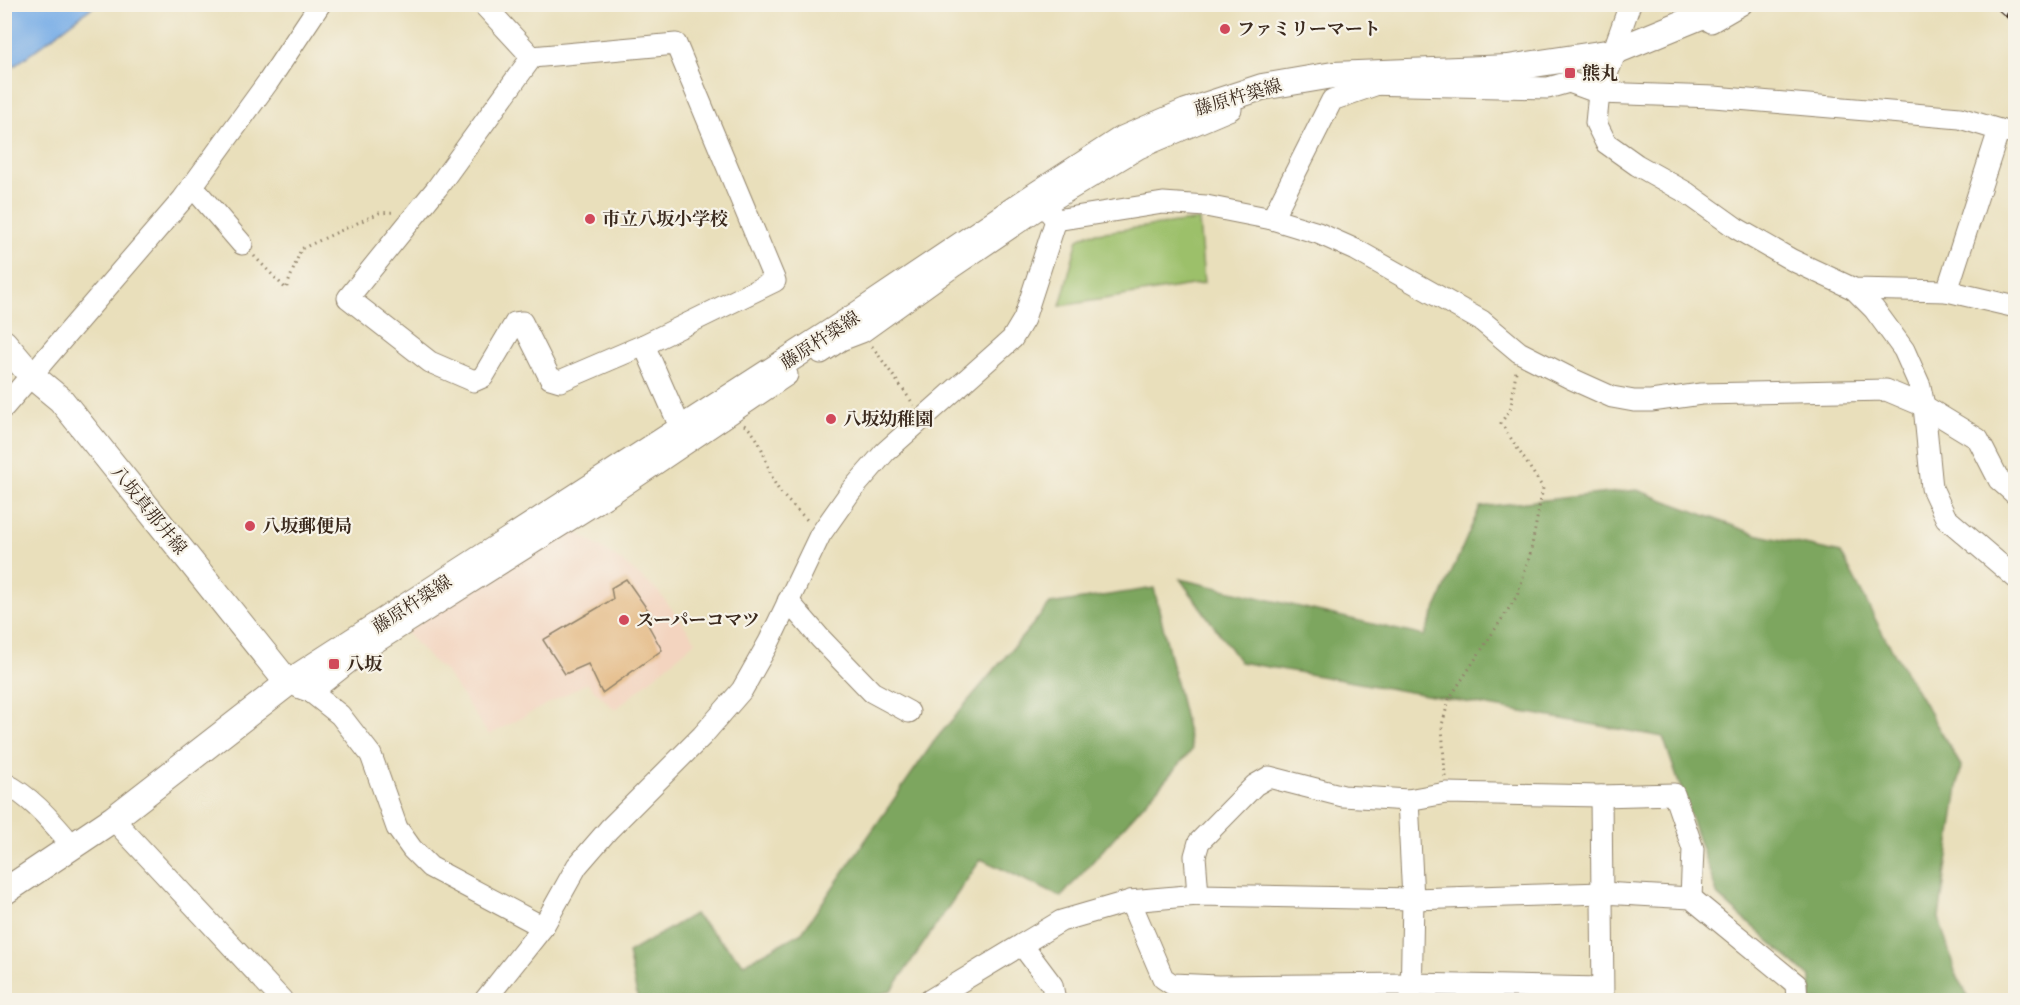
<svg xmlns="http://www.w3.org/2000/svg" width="2020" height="1005" viewBox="0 0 2020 1005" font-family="Alegreya,'Noto Serif JP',serif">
	<rect width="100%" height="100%" fill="#f7f3e8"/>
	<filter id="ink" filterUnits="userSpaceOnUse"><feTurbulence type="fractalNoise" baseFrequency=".0167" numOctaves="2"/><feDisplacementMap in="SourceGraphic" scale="12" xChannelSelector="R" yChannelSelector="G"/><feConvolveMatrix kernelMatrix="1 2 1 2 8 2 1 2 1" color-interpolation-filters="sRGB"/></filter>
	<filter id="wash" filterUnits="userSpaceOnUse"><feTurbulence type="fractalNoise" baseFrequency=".008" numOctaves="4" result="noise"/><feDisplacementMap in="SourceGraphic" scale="24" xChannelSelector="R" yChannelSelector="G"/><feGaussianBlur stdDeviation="1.35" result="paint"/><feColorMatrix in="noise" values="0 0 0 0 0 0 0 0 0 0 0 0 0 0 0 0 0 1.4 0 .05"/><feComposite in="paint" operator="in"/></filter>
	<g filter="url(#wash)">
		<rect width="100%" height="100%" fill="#e9dfbb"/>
		<path fill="#f3d4bf" d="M566 525 624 563 658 591 696 641 615 710 587 683 489 735 445 671 429 658 406 632Z"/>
		<path fill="#9cc06a" stroke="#6c7544" stroke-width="1.5" d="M1199 220 1204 283 1060 306 1078 239 1088 234Z"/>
		<g fill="#7da65e" stroke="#5c683e" stroke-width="1.5">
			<path d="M1637 490 1755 534 1841 553 1883 634 1961 766 1939 918 1957 978 1971 1000H1811V978L1718 896 1663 737 1240 662 1180 579 1424 636 1480 507Z"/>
			<path d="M1154 588 1192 750 1061 897 981 859 892 990 864 1000H638L628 953 694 914 744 964 802 932 935 740 1050 604Z"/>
		</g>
		<path fill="#79aee7" stroke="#5a6c82" stroke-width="1.5" d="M5 4H95V5L5 73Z"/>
		<g id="blocks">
			<path fill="#e4ba85" d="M626 579 652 616 647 623 662 650 602 693 588 664 565 674 543 640 613 599 611 588Z"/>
		</g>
	</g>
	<g filter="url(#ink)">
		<use href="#blocks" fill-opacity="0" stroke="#92846c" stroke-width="1.5"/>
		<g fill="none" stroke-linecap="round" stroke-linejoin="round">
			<g stroke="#92846c" stroke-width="23">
				<g id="minor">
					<path d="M483 4 532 57 437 188 348 298 430 362 474 381 483 377 515 323 522 322 550 378 560 381 644 345"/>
					<path d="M1630 4 1613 52V59L1599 93 1596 123 1606 143 1637 165 1687 193 1736 228 1792 260 1854 289 1947 291 2016 307"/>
					<path d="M1711 22 1742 4"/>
					<path d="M532 57 676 44 775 281 644 345 681 429"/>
					<path d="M1363 84 1548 88 1569 82 1599 93 1714 97 1960 118 2016 135"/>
					<path d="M192 186 242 244"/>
					<path d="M1272 219 1332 100 1375 85"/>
					<path d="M1056 220 1163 203 1206 206 1272 219 1318 233 1356 250 1482 321 1519 352 1572 379 1612 397 1634 401H1651L1701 394 1886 390 1924 406 1978 439 1999 480 2016 495"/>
					<path d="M1854 289 1874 309 1904 350 1920 386 1924 406 1932 488 1946 518 2016 578"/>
					<path d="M1947 291 1999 130"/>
					<path d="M821 353 841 340 862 332 954 266 1044 205 1139 148 1231 109"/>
					<path d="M4 407 183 199 268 82 320 4"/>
					<path d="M788 601 820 638 872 692 909 712"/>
					<path d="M300 688 311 692 340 715 371 755 397 828 412 849 430 867 543 927"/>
					<path d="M311 692 368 647 614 492 787 375"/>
					<path d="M4 783C32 797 52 822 72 845"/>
					<path d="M1601 796 1603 1000"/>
					<path d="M1408 800 1413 899 1411 1000"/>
					<path d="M113 819 282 1000"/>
					<path d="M1198 895 1195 856 1199 842 1255 785 1269 777 1343 796 1408 800 1446 793 1601 796 1674 794 1693 849 1691 898"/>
					<path d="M1130 901 1163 978 1172 984 1218 986 1411 984 1602 988"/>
					<path d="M1022 945 1052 985 1055 1000"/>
					<path d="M485 1000 543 927 577 866 609 829 702 736 742 690 769 642 820 535 851 491 885 452 1012 339 1024 319 1056 220 1047 209"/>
					<path d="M930 1000 1061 921 1130 901 1198 895 1413 899 1602 893 1691 898 1796 984 1797 1000"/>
				</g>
			</g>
			<g stroke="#92846c" stroke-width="28">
				<g id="major">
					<path d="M4 343 32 376 61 400 288 683"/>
					<path d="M4 892 113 819 288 683 850 320 1033 197 1121 140 1186 112 1262 87 1333 75 1508 68 1613 52 1701 16 1723 4"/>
				</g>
			</g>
			<g stroke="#92846c" stroke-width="3" stroke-dasharray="1.5 4.5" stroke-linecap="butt">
				<path d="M254 256 286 289 301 249 379 213 396 212"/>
				<path d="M872 346 914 405"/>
				<path d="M744 425C764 438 765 467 777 487 785 500 799 511 809 522"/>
				<path d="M1445 777 1442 725 1449 699 1517 596 1530 555 1543 488 1501 423 1511 407 1516 371"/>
			</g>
			<use href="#minor" stroke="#fff" stroke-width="21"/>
			<use href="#major" stroke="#fff" stroke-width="26"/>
			<g stroke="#3b2a1e" stroke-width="7">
				<path id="rail" d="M1996 4 2016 22"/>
			</g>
			<use href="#rail" stroke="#f7f3e8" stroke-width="4.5" stroke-dasharray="14" stroke-linecap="butt"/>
		</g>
	</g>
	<g fill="#d1495b" stroke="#f7f3e8" stroke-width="2">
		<circle cx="1225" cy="29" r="6"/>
		<rect x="1564" y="67" width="12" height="12" rx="3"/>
		<circle cx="590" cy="219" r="6"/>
		<circle cx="831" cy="419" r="6"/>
		<circle cx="250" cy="526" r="6"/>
		<circle cx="624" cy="620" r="6"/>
		<rect x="328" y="658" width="12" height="12" rx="3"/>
	</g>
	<g text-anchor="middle" stroke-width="4.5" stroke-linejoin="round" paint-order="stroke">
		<g font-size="18" font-weight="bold" fill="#3b2a1e" stroke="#f7f3e8" text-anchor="start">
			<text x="1237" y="35">ファミリーマート</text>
			<text x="1582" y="79">熊丸</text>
			<text x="602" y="225">市立八坂小学校</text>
			<text x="843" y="425">八坂幼稚園</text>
			<text x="262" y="532">八坂郵便局</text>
			<text x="636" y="626">スーパーコマツ</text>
			<text x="346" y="670">八坂</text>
		</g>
		<g font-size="18" fill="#3b2a1e" stroke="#f7f3e8">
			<text transform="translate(1238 97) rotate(-16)" y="6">藤原杵築線</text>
			<text transform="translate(820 340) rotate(-33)" y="6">藤原杵築線</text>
			<text transform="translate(149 510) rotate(51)" y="6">八坂真那井線</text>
			<text transform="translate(412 604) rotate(-33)" y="6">藤原杵築線</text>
		</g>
	</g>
	<rect width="2020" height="1005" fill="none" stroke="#f7f3e8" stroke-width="24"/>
</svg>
